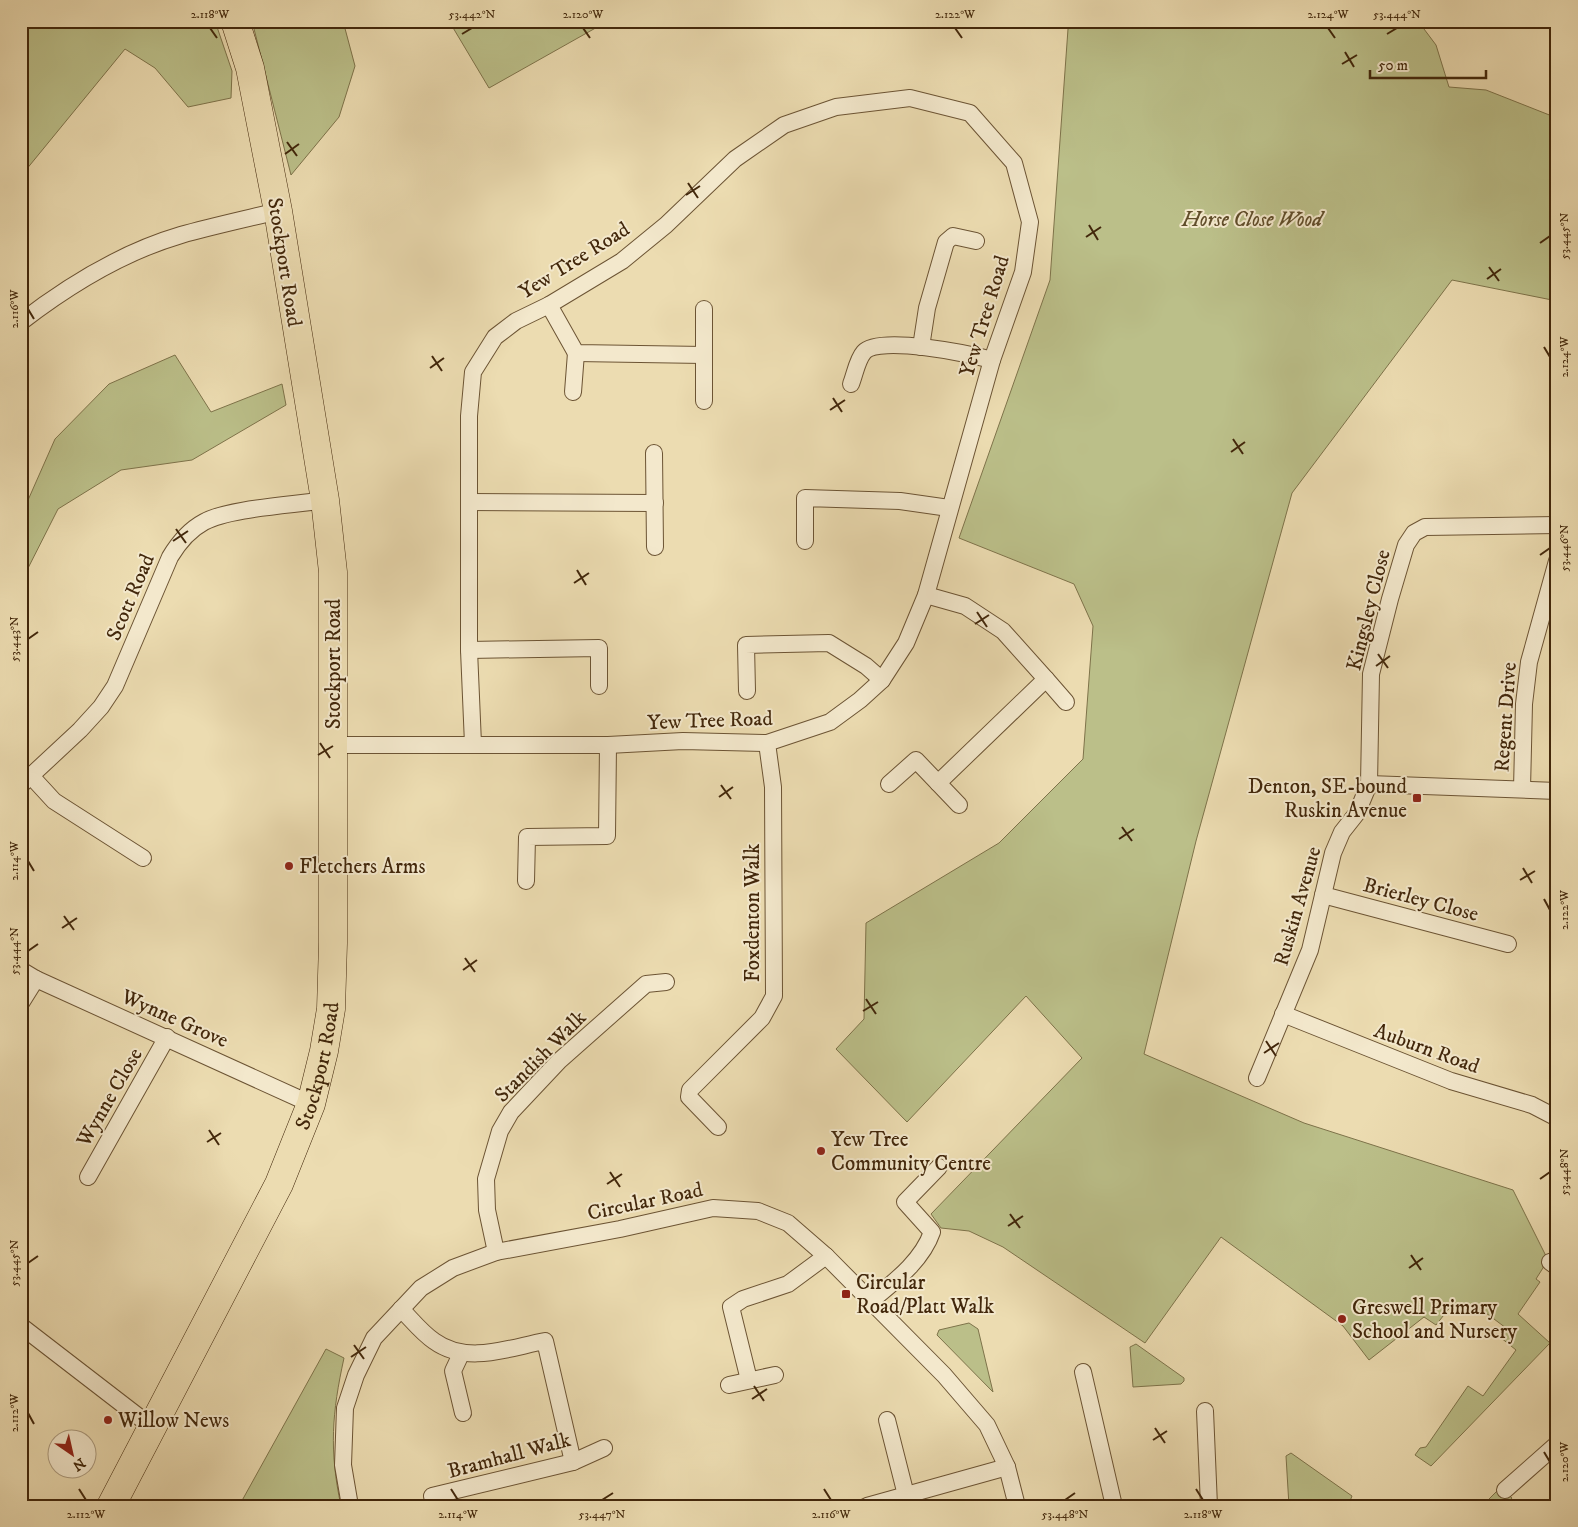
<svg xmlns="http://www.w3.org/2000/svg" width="1578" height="1527" viewBox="0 0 1578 1527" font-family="'IM FELL DW Pica',serif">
	<rect width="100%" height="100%" fill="#ecdcb1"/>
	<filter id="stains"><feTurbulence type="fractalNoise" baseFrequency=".004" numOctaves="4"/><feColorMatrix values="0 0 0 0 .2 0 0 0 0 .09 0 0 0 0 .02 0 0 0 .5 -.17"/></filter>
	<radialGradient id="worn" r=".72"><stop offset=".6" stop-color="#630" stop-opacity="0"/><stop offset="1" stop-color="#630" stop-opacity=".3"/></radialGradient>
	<g fill="#bbbf89" stroke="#7e734a">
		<path d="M21 21H215L232 71 231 98 188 107 155 68 125 49 21 176Z"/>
		<path d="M252 21H343L355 66 339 117 291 175Z"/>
		<path d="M449 21H608L489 88Z"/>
		<path d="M1078 21H1418L1436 45 1449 87 1486 90 1557 118V301L1452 280 1292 493 1196 841 1144 1054 1304 1123 1513 1190 1548 1260 1536 1279 1540 1282 1518 1314 1550 1343 1431 1466 1415 1455 1420 1448 1426 1447 1468 1386 1483 1396 1516 1350 1500 1337 1506 1328 1482 1310 1466 1315 1451 1306 1436 1325 1424 1317 1369 1360 1343 1326 1221 1237 1145 1343 1003 1247 969 1231 941 1228 931 1214 1082 1058 1026 996 907 1122 836 1049 864 1019 866 923 999 843 1083 759 1093 626 1074 584 959 538 1050 280 1068 29Z"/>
		<path d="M175 355 211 412 282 384 286 405 192 460 121 470 58 509 21 582V516L55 439 109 384Z"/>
		<path d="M969 1323 978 1329 993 1392 937 1335 939 1330Z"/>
		<path d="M1136 1344 1184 1378V1381L1181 1384 1133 1387 1130 1347Z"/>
		<path d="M326 1349 344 1358C332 1413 329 1450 341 1506H239Z"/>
		<path d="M1291 1453 1352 1496 1350 1501 1343 1506H1289L1286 1456Z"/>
		<path d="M1500 1488 1512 1498 1505 1506H1482Z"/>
	</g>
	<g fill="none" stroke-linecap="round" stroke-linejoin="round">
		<g stroke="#6c5434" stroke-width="18">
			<g id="street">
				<path d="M549 305 576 353 704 355"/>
				<path d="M704 309V401"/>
				<path d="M21 322C69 285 123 252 181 235 213 226 246 219 278 211"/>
				<path d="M921 347 927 308 946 242 953 236 976 241"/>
				<path d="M851 384C855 374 857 360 864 352 878 335 971 354 992 360"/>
				<path d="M573 392 576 353"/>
				<path d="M654 453 655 547"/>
				<path d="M469 502 655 503"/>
				<path d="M805 541V498L900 501 949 508"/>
				<path d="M926 595 965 606 1003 631 1046 679 938 783"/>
				<path d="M469 650 599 648V686"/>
				<path d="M1046 679 1066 702"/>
				<path d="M747 691 746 645 829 643 866 666 882 680"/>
				<path d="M333 745H608L683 741 767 743 830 722 860 700 882 680 906 643 926 595 992 360 1023 272 1030 222 1014 163 970 113 910 98 836 107 784 125 735 159 666 225 622 261 549 305 516 321 495 337 473 372 469 416V650L473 744"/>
				<path d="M31 776 54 801 143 858"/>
				<path d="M889 784 916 760 959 805"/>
				<path d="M1369 784 1371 674 1390 599 1406 545 1414 533 1425 527 1557 525"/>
				<path d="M21 785 80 730 101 707 115 686 170 557C179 542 189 530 204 522 229 508 295 505 325 500"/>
				<path d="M1522 789 1524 704 1529 662 1557 561"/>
				<path d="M526 881 527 837 607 836 608 745"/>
				<path d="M1323 895 1508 944"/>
				<path d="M21 970 36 979 311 1104"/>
				<path d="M21 1003 36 979"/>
				<path d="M1283 1014 1451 1081 1532 1105 1557 1118"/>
				<path d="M1257 1078 1310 950 1333 853 1342 832 1357 813 1369 784 1557 791"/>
				<path d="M718 1127 689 1097 690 1090 762 1018 774 996 773 787 767 743"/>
				<path d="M88 1177 167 1037"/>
				<path d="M496 1252 487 1210 486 1179 500 1131 511 1112 559 1061 646 984 666 982"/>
				<path d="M1550 1262 1557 1267"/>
				<path d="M871 1301C894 1282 922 1261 932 1232L905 1202 939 1167"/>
				<path d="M401 1309C411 1319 422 1333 434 1341 467 1365 508 1348 545 1341L573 1462"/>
				<path d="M21 1326 152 1427"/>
				<path d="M461 1354 453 1371 463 1413"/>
				<path d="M1083 1372 1114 1506"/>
				<path d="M749 1380 731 1307 743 1299 788 1284 826 1256"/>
				<path d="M729 1385 775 1375"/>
				<path d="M1205 1411 1209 1506"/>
				<path d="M887 1420 906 1495"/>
				<path d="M1505 1490 1557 1444"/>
				<path d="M350 1506 343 1465 345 1408 356 1375 374 1338 421 1288 453 1268 496 1252 620 1229 713 1208 758 1211 788 1223 826 1256 944 1375 987 1425 1007 1467 1017 1506"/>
				<path d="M434 1506 432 1496 573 1462 604 1448"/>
				<path d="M867 1506 1007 1467"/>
			</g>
		</g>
		<g stroke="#42270b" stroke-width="29">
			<g id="highway">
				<path id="s1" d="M111 1506 279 1184 311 1104 324 1051 331 1009 333 943V572L325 500 278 211 250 68 235 21"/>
			</g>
		</g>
		<use href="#street" stroke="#f3e8cc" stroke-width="16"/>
		<use href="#highway" stroke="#ecdcb1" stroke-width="28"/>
	</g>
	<path fill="none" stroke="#42270b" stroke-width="2" d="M210 28 217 38M583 28 590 38M955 28 962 38M1328 28 1335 38M462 34 472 28M1387 34 1397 28M1345 52 1354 67M1342 64 1357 55M287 142 297 156M285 154 299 144M688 183 698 198M686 195 700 186M1089 225 1098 240M1086 237 1101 227M1540 243 1550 236M1489 267 1499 281M1487 279 1501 269M28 309 34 319M1544 347 1550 357M432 356 442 371M430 368 444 358M833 398 842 412M830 410 845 400M1233 439 1243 454M1231 452 1245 442M176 529 186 543M173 541 188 531M1540 555 1550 548M577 570 586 585M574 583 589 573M977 612 987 627M975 624 989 615M28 639 38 632M1378 654 1388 668M1376 666 1390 656M320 743 330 758M318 755 333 746M721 785 731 799M719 797 733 787M1122 827 1132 841M1119 839 1134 829M28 861 34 871M1523 868 1532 883M1520 880 1535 871M1544 899 1550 910M64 916 74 930M62 928 77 918M28 951 38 944M465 958 475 972M463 970 477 960M866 999 876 1014M863 1011 878 1002M1266 1041 1276 1056M1264 1053 1279 1043M209 1130 219 1145M207 1142 221 1133M610 1172 620 1187M1540 1179 1550 1172M607 1184 622 1174M1010 1214 1020 1228M1008 1226 1023 1216M1411 1255 1421 1270M28 1263 38 1256M1409 1268 1423 1258M354 1345 364 1359M351 1357 366 1347M754 1386 764 1401M752 1399 767 1389M28 1413 34 1424M1155 1428 1165 1443M1153 1440 1167 1431M1544 1452 1550 1462M79 1489 86 1500M451 1489 458 1500M824 1489 831 1500M1196 1489 1203 1500M602 1500 613 1493M1065 1500 1075 1493"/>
	<g fill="#8f2418" stroke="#f3e8cc" stroke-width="2">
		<rect x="1412" y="793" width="10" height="10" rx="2.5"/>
		<circle cx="289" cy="866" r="5"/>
		<circle cx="821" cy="1151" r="5"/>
		<rect x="841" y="1289" width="10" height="10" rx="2.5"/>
		<circle cx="1342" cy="1319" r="5"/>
		<circle cx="108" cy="1420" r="5"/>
	</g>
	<g text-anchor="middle" stroke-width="4" stroke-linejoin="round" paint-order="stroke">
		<g font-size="21" font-style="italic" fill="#604d2a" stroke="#f3e8cc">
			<text x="1252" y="226">Horse Close Wood</text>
		</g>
		<g font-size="21" fill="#42270b" stroke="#f3e8cc">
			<text transform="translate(574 260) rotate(-32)" y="7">Yew Tree Road</text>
			<text transform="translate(285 262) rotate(81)" y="7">Stockport Road</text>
			<text transform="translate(984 316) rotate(-73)" y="7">Yew Tree Road</text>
			<text transform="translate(130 597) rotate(-67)" y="7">Scott Road</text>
			<text transform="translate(1368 610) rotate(-76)" y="7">Kingsley Close</text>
			<text transform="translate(333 664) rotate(-90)" y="7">Stockport Road</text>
			<text transform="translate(1505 717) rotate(-86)" y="7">Regent Drive</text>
			<text transform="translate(710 720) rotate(-2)" y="7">Yew Tree Road</text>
			<text transform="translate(1421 899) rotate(15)" y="7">Brierley Close</text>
			<text transform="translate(1297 906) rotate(-74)" y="7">Ruskin Avenue</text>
			<text transform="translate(752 913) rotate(-90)" y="7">Foxdenton Walk</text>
			<text transform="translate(175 1018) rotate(24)" y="7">Wynne Grove</text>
			<text transform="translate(1427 1048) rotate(20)" y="7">Auburn Road</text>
			<text transform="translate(540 1056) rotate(-45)" y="7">Standish Walk</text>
			<text dy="7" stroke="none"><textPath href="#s1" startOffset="488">Stockport Road</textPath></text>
			<text transform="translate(109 1097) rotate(-60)" y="7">Wynne Close</text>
			<text transform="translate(645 1201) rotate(-12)" y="7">Circular Road</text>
			<text transform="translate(509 1455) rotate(-15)" y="7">Bramhall Walk</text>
		</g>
		<g font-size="21" fill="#42270b" stroke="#f3e8cc" text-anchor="start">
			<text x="1407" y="793" text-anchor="end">Denton, SE-bound<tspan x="1407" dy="24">Ruskin Avenue</tspan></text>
			<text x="299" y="873">Fletchers Arms</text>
			<text x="831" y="1146">Yew Tree<tspan x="831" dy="24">Community Centre</tspan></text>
			<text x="856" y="1289">Circular<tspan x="856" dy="24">Road/Platt Walk</tspan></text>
			<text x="1352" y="1314">Greswell Primary<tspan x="1352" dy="24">School and Nursery</tspan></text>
			<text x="118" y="1427">Willow News</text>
		</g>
	</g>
	<rect width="1578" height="1527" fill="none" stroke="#ecdcb1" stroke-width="55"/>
	<g transform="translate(72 1454) rotate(146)"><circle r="24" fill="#f3e8cc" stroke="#ac9b7f"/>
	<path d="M0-4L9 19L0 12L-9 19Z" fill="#8f2418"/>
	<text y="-8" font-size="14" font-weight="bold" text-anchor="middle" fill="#42270b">N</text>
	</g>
	<path d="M1370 70v8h116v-8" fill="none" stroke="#42270b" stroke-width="2.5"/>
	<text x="1378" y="70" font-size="15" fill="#42270b" stroke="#f3e8cc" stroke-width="4" paint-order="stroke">50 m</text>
	<rect x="28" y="28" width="1522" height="1472" fill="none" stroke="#42270b" stroke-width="2"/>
	<g font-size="12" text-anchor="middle" fill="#42270b">
		<text x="210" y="18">2.118°W</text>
		<text x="472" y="18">53.442°N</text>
		<text x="583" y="18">2.120°W</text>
		<text x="955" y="18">2.122°W</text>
		<text x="1328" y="18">2.124°W</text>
		<text x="1397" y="18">53.444°N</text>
		<text transform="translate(1564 236) rotate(-90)" y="4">53.445°N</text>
		<text transform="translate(14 309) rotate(-90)" y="4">2.116°W</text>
		<text transform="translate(1564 357) rotate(-90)" y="4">2.124°W</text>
		<text transform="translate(1564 548) rotate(-90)" y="4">53.446°N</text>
		<text transform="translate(14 639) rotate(-90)" y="4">53.443°N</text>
		<text transform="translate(14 861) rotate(-90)" y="4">2.114°W</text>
		<text transform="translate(1564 910) rotate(-90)" y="4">2.122°W</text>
		<text transform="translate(14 951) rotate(-90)" y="4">53.444°N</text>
		<text transform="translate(1564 1172) rotate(-90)" y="4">53.448°N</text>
		<text transform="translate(14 1263) rotate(-90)" y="4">53.445°N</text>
		<text transform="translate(14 1413) rotate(-90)" y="4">2.112°W</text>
		<text transform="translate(1564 1462) rotate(-90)" y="4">2.120°W</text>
		<text x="86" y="1518">2.112°W</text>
		<text x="458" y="1518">2.114°W</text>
		<text x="602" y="1518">53.447°N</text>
		<text x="831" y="1518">2.116°W</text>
		<text x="1065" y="1518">53.448°N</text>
		<text x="1203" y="1518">2.118°W</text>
	</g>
	<rect width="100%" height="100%" filter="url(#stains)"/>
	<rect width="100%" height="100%" fill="url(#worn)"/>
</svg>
